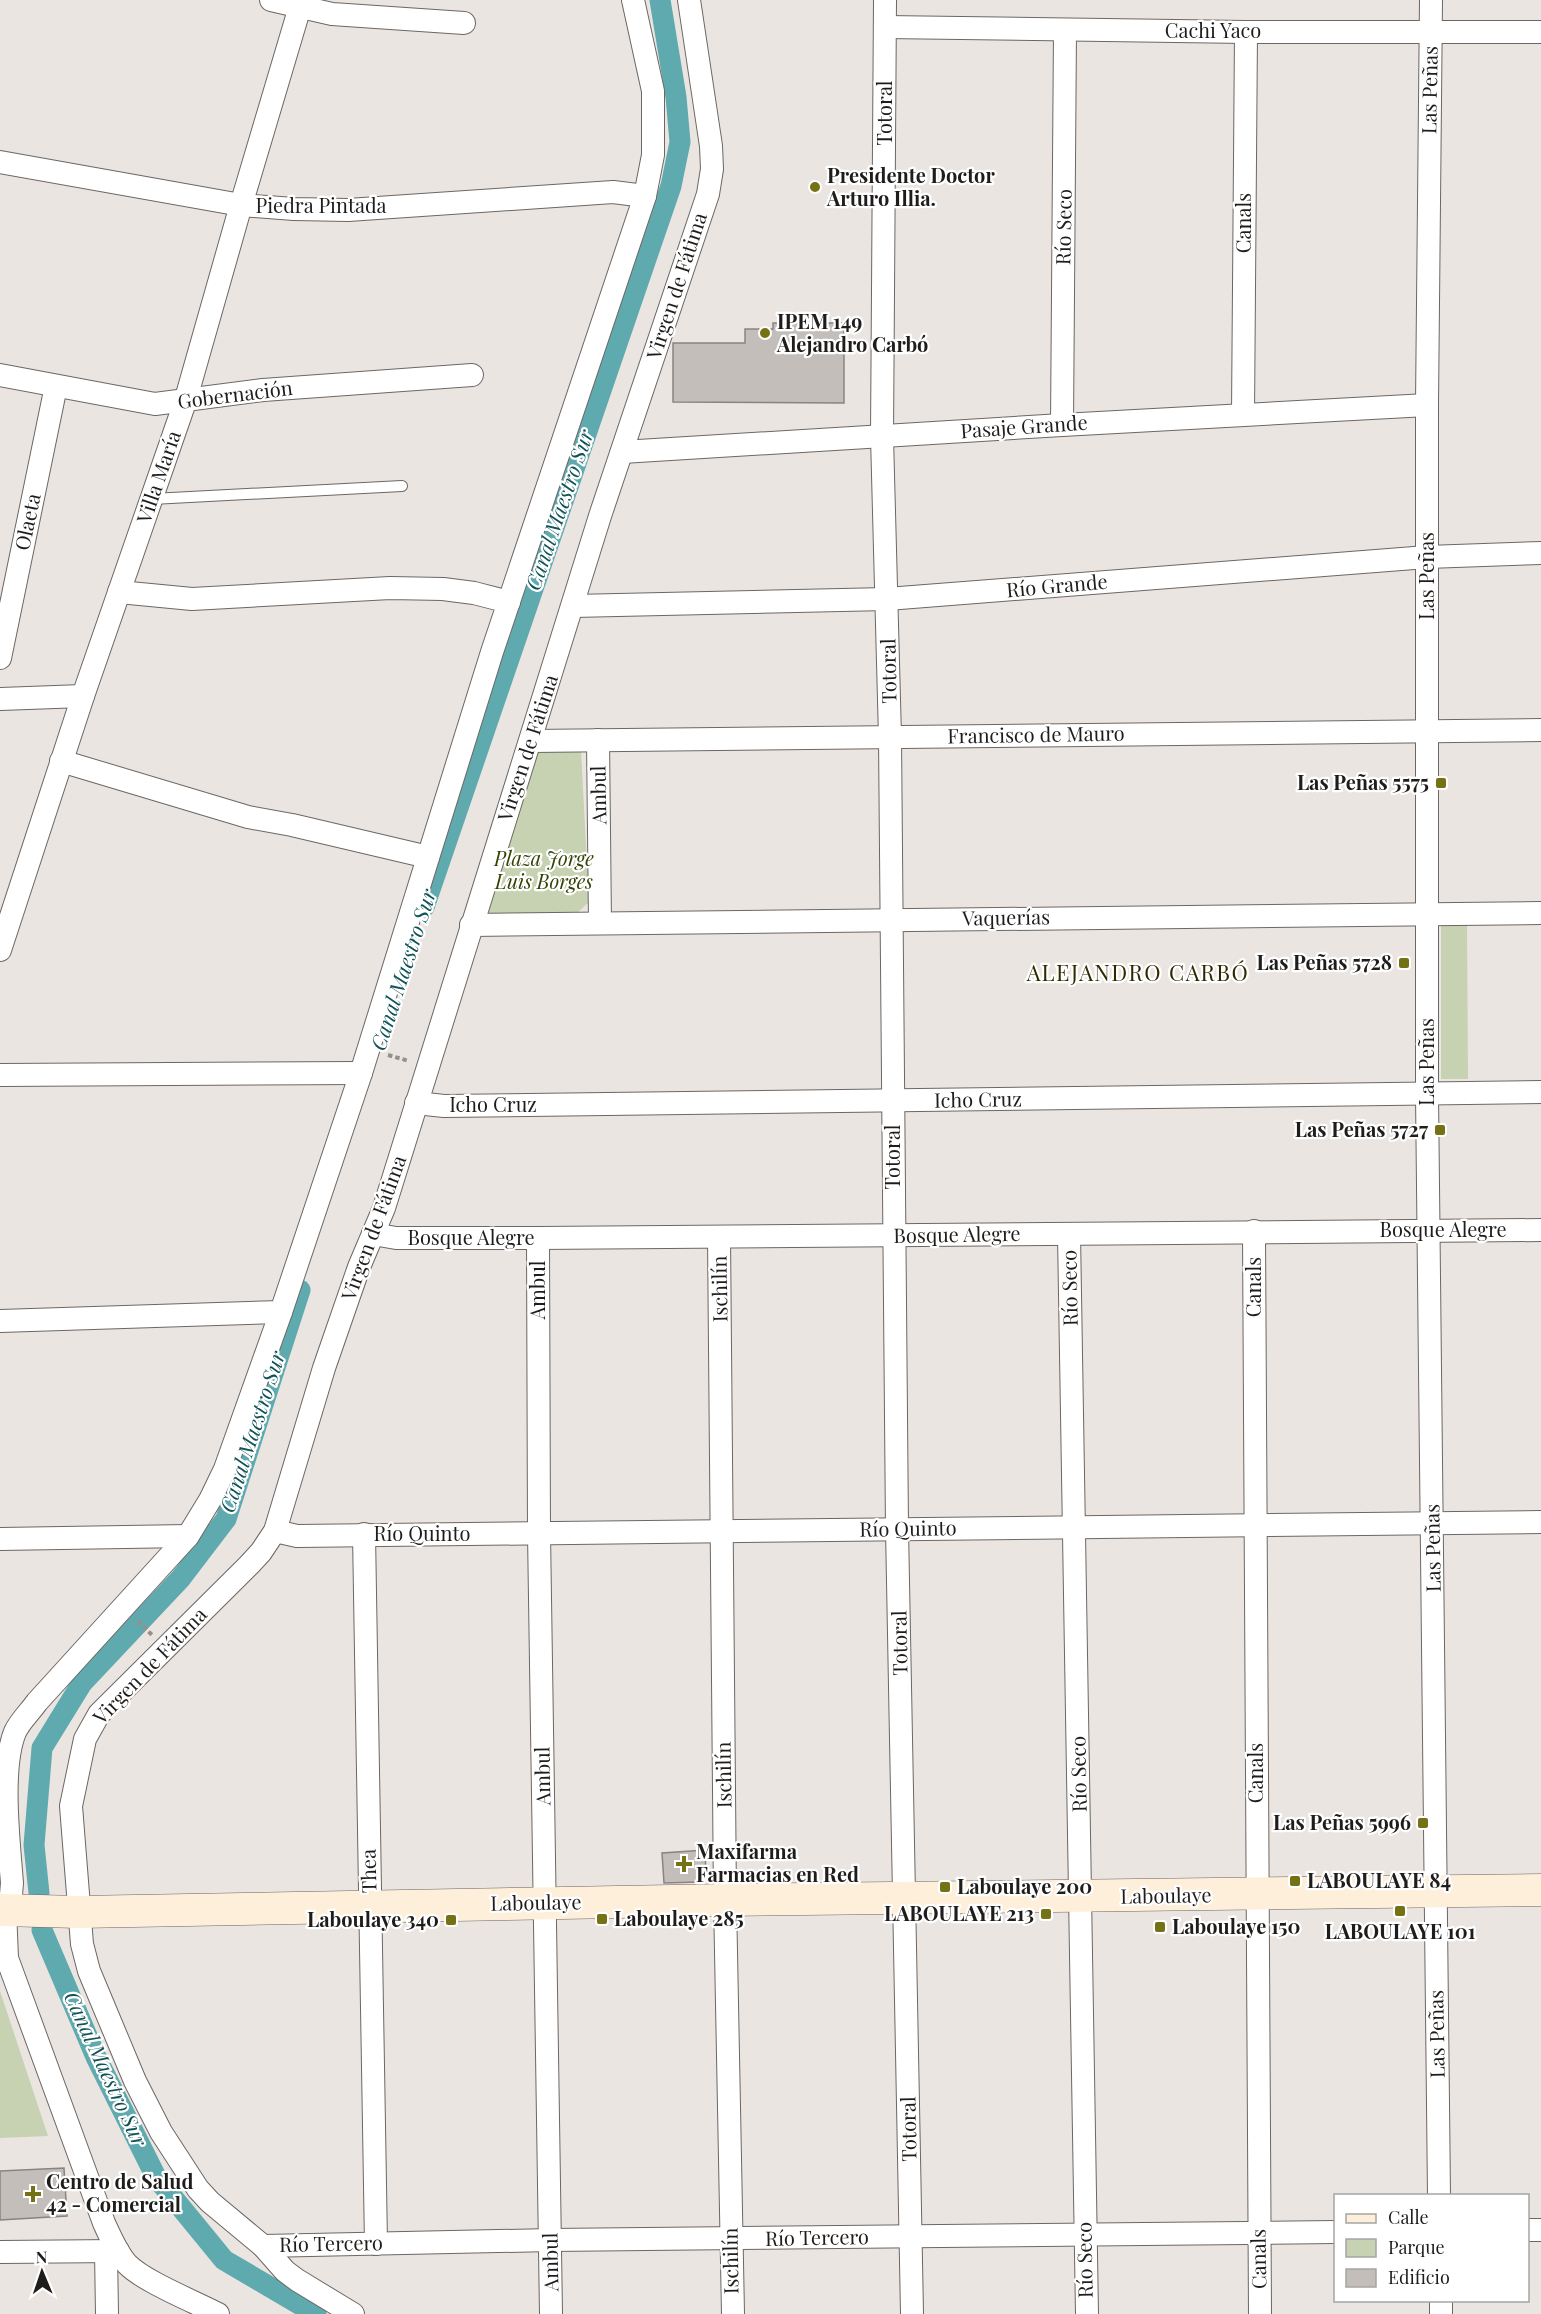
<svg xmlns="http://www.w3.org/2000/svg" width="1541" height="2314" viewBox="0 0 1541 2314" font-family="'Playfair Display',serif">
	<rect width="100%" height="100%" fill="#ebe5e2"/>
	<g fill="#c6d2b1">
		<path d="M581 750 589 902 577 913 490 915 486 908 533 757 539 751Z"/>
		<path d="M1441 925H1467L1468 1079H1441Z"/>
		<path d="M0 1991 48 2136 0 2138Z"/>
	</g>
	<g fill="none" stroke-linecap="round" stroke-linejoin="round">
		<g stroke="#5faaaf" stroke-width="21">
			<path d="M424 907 671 186 680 142 676 97 660 0"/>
			<path d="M39 1893 34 1845 42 1748 82 1683 181 1578 226 1519 300 1290"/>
			<path d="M42 1930 96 2057 156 2177 224 2260 316 2314"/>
		</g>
	</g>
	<g fill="#c3beba" stroke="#898480" stroke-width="1.5">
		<path d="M773 323H844V403L673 402V343H745V329H773Z"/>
		<path d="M705 1850 706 1875 700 1882 664 1883 662 1853Z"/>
		<path d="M64 2168 67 2216 0 2220V2171Z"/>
	</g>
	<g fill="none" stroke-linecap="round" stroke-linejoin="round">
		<g stroke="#6c6764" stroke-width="12">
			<path id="service" d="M152 499 402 486"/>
		</g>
		<g stroke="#6c6764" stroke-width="24">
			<g id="minor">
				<path d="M271 0 332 14 464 23"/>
				<path d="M885 0 882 437 890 737 897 1529 912 2314"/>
				<path d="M1431 0 1427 405V1094L1439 2196"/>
				<path d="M885 27 1246 32H1541"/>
				<path d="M0 162 241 205 294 209 348 210 613 192 645 196"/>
				<path d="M0 375 155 404 263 390 472 375"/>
				<path d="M1243 415 1246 32"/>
				<path d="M1062 425 1065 30"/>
				<path d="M622 452 1062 425 1427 405"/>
				<path d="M119 592 192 599 390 588 443 589 474 593 509 602"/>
				<path d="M573 606 887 599 1427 557 1541 553"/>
				<path d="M0 658 56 386"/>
				<path d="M0 699 83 696"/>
				<path d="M598 740 600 923"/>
				<path d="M531 741 1541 730"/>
				<path d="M61 761 248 817 292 825 428 857"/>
				<path d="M471 925 1541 913"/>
				<path d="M0 950 83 696 185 402 241 205 302 0"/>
				<path d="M0 1075 361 1073"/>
				<path d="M416 1103 444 1106 1541 1092"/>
				<path d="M1254 1231 1260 2314"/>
				<path d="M373 1234 396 1238H538L1541 1230"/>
				<path d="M1069 1234 1087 2314"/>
				<path d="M719 1237 725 1900 733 2314"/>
				<path d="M538 1238 539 1533 551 2314"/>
				<path d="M0 1321 281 1312"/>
				<path d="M275 1531 297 1536 1541 1522"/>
				<path d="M364 1534 376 2244"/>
				<path d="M0 1539 188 1536"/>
				<path d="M1528 2230H1541"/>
				<path d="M263 2246 551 2240 1336 2232"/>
				<path d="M106 2251 107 2314"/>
				<path d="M0 2252 118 2251"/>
				<path d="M1441 2300V2314"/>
				<path d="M218 2314C195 2302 143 2281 127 2264 117 2253 110 2236 104 2223L7 1958 5 1910 11 1895 12 1883C9 1843 0 1769 15 1732 20 1721 30 1712 37 1702L188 1536 210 1500 225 1469 281 1312 361 1073 492 652 645 196 653 155V91L633 0"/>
				<path d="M353 2314 297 2280 285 2271 263 2246 210 2202 198 2189 161 2132 135 2081 89 1971 82 1944 71 1806 85 1739 99 1714 249 1565 261 1552 275 1531 324 1368 359 1267 384 1208 600 516 708 194 712 169 711 146 689 0"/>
			</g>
		</g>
		<g stroke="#6c6764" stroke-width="33">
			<path id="secondary" d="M0 1910 79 1912 725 1900 1541 1890"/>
		</g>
		<g stroke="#95908e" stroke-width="4" stroke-dasharray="4.5 3" stroke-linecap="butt">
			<path d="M388 1055 409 1061"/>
			<path d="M138 1621 152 1635"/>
		</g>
		<use href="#service" stroke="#fff" stroke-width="10"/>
		<use href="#minor" stroke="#fff" stroke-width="22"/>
		<use href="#secondary" stroke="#fdefda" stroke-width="32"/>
	</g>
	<g fill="#757216" stroke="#fff" stroke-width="2">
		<circle cx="815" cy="187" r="6"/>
		<circle cx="765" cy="333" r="6"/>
		<rect x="1435" y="777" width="12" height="12" rx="3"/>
		<rect x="1398" y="957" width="12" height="12" rx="3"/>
		<rect x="1434" y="1124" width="12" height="12" rx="3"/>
		<rect x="1417" y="1817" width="12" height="12" rx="3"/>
		<path d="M681 1855h6v6h6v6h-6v6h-6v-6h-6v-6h6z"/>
		<rect x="1289" y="1875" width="12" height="12" rx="3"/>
		<rect x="939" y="1881" width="12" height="12" rx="3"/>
		<rect x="1394" y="1905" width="12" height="12" rx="3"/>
		<rect x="1040" y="1908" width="12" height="12" rx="3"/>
		<rect x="596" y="1913" width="12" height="12" rx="3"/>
		<rect x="445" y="1914" width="12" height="12" rx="3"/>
		<rect x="1154" y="1921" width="12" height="12" rx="3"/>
		<path d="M30 2185h6v6h6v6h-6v6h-6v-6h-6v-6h6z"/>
	</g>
	<g text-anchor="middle" stroke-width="4.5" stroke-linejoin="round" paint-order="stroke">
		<g font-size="20" fill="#1f1d1b" stroke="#fff">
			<text x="1213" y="38">Cachi Yaco</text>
			<text transform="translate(1430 90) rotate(-89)" y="7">Las Peñas</text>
			<text transform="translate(885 113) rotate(-90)" y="7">Totoral</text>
			<text x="321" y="213">Piedra Pintada</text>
			<text transform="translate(1244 223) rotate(-90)" y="7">Canals</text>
			<text transform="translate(1064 227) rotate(-89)" y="7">Río Seco</text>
			<text transform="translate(677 286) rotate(-72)" y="7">Virgen de Fátima</text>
			<text transform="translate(235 395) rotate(-7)" y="7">Gobernación</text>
			<text transform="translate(1024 427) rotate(-4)" y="7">Pasaje Grande</text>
			<text transform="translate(159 477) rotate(-71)" y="7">Villa María</text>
			<text transform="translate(28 522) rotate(-78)" y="7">Olaeta</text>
			<text transform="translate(1427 576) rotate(-90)" y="7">Las Peñas</text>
			<text transform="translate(1057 586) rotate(-5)" y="7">Río Grande</text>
			<text transform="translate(889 671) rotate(-91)" y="7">Totoral</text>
			<text transform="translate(1036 735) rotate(-1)" y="7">Francisco de Mauro</text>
			<text transform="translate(528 748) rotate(-72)" y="7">Virgen de Fátima</text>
			<text transform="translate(599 795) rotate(-91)" y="7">Ambul</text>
			<text transform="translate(1006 918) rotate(-1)" y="7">Vaquerías</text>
			<text transform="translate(1427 1062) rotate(-90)" y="7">Las Peñas</text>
			<text transform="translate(978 1100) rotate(-1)" y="7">Icho Cruz</text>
			<text x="493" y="1112">Icho Cruz</text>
			<text transform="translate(893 1157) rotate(-90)" y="7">Totoral</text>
			<text transform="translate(374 1228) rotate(-70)" y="7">Virgen de Fátima</text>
			<text x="1443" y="1237">Bosque Alegre</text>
			<text transform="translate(957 1235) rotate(-1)" y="7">Bosque Alegre</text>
			<text x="471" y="1245">Bosque Alegre</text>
			<text transform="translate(1254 1287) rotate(-90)" y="7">Canals</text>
			<text transform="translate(1070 1288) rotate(-91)" y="7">Río Seco</text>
			<text transform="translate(720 1289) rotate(-91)" y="7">Ischilín</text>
			<text transform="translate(538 1290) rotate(-90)" y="7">Ambul</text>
			<text transform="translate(908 1529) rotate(-1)" y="7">Río Quinto</text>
			<text x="422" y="1541">Río Quinto</text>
			<text transform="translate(1433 1548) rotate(-91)" y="7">Las Peñas</text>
			<text transform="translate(900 1643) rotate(-91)" y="7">Totoral</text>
			<text transform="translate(150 1666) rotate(-46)" y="7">Virgen de Fátima</text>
			<text transform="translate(1256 1773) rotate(-90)" y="7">Canals</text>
			<text transform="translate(1079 1774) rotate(-91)" y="7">Río Seco</text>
			<text transform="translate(724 1775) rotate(-91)" y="7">Ischilín</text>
			<text transform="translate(543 1776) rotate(-91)" y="7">Ambul</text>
			<text transform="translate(369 1871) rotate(-91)" y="7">Thea</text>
			<text transform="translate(1166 1896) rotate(-1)" y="7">Laboulaye</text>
			<text transform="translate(536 1903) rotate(-1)" y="7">Laboulaye</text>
			<text transform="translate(1437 2034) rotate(-91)" y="7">Las Peñas</text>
			<text transform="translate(909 2129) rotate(-91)" y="7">Totoral</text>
			<text transform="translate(817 2238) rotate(-1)" y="7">Río Tercero</text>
			<text transform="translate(331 2244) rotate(-1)" y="7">Río Tercero</text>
			<text transform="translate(1259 2259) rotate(-91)" y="7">Canals</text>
			<text transform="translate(1085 2260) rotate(-91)" y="7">Río Seco</text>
			<text transform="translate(731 2261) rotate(-91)" y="7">Ischilín</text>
			<text transform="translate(551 2262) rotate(-91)" y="7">Ambul</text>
		</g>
		<g font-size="20" font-weight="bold" fill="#1f1d1b" stroke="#fff" text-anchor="start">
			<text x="827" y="183">Presidente Doctor<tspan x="827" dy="23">Arturo Illia.</tspan></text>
			<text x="777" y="329">IPEM 149<tspan x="777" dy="23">Alejandro Carbó</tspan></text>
			<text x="1429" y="790" text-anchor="end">Las Peñas 5575</text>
			<text x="1392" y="970" text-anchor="end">Las Peñas 5728</text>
			<text x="1428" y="1137" text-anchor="end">Las Peñas 5727</text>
			<text x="1411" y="1830" text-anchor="end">Las Peñas 5996</text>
			<text x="696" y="1859">Maxifarma<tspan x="696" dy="23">Farmacias en Red</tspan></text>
			<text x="1307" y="1888">LABOULAYE 84</text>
			<text x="957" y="1894">Laboulaye 200</text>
			<text x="1034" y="1921" text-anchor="end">LABOULAYE 213</text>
			<text x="614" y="1926">Laboulaye 285</text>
			<text x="439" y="1927" text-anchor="end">Laboulaye 340</text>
			<text x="1172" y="1934">Laboulaye 150</text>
			<text x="1400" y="1939" text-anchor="middle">LABOULAYE 101</text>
			<text x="46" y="2189">Centro de Salud<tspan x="46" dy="23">42 - Comercial</tspan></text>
		</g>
		<g font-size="20" font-style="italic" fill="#334305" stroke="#fff">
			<text x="544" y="866">Plaza Jorge<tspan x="544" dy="23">Luis Borges</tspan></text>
		</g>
		<g font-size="21" font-style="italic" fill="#105357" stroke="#fff">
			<text transform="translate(560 510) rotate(-71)" y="7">Canal Maestro Sur</text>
			<text transform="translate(404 970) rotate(-72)" y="7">Canal Maestro Sur</text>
			<text transform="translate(253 1432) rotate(-72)" y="7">Canal Maestro Sur</text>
			<text transform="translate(105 2069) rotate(65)" y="7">Canal Maestro Sur</text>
		</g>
		<g font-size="22" letter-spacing="1.5" fill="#2c2b00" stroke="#fff">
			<text x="1138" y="981">ALEJANDRO CARBÓ</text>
		</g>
	</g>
	<rect x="1334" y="2194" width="195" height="108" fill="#ffffff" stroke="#a5a5a4" stroke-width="1.5"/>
	<rect x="1346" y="2214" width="30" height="9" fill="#fdefda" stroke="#a5a5a4" stroke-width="1.5"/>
	<text x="1388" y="2224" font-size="18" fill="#1f1d1b">Calle</text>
	<rect x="1346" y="2239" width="30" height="18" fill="#c6d2b1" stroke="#a5a5a4" stroke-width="1.5"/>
	<text x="1388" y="2254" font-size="18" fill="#1f1d1b">Parque</text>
	<rect x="1346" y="2269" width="30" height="18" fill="#c3beba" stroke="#a5a5a4" stroke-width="1.5"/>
	<text x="1388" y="2284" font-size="18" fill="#1f1d1b">Edificio</text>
	<g transform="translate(42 2272) rotate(358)" stroke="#ffffff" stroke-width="4.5" paint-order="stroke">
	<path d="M0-4.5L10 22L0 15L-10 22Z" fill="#1f1d1b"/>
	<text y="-9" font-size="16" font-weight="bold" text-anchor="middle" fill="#1f1d1b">N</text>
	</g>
</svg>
